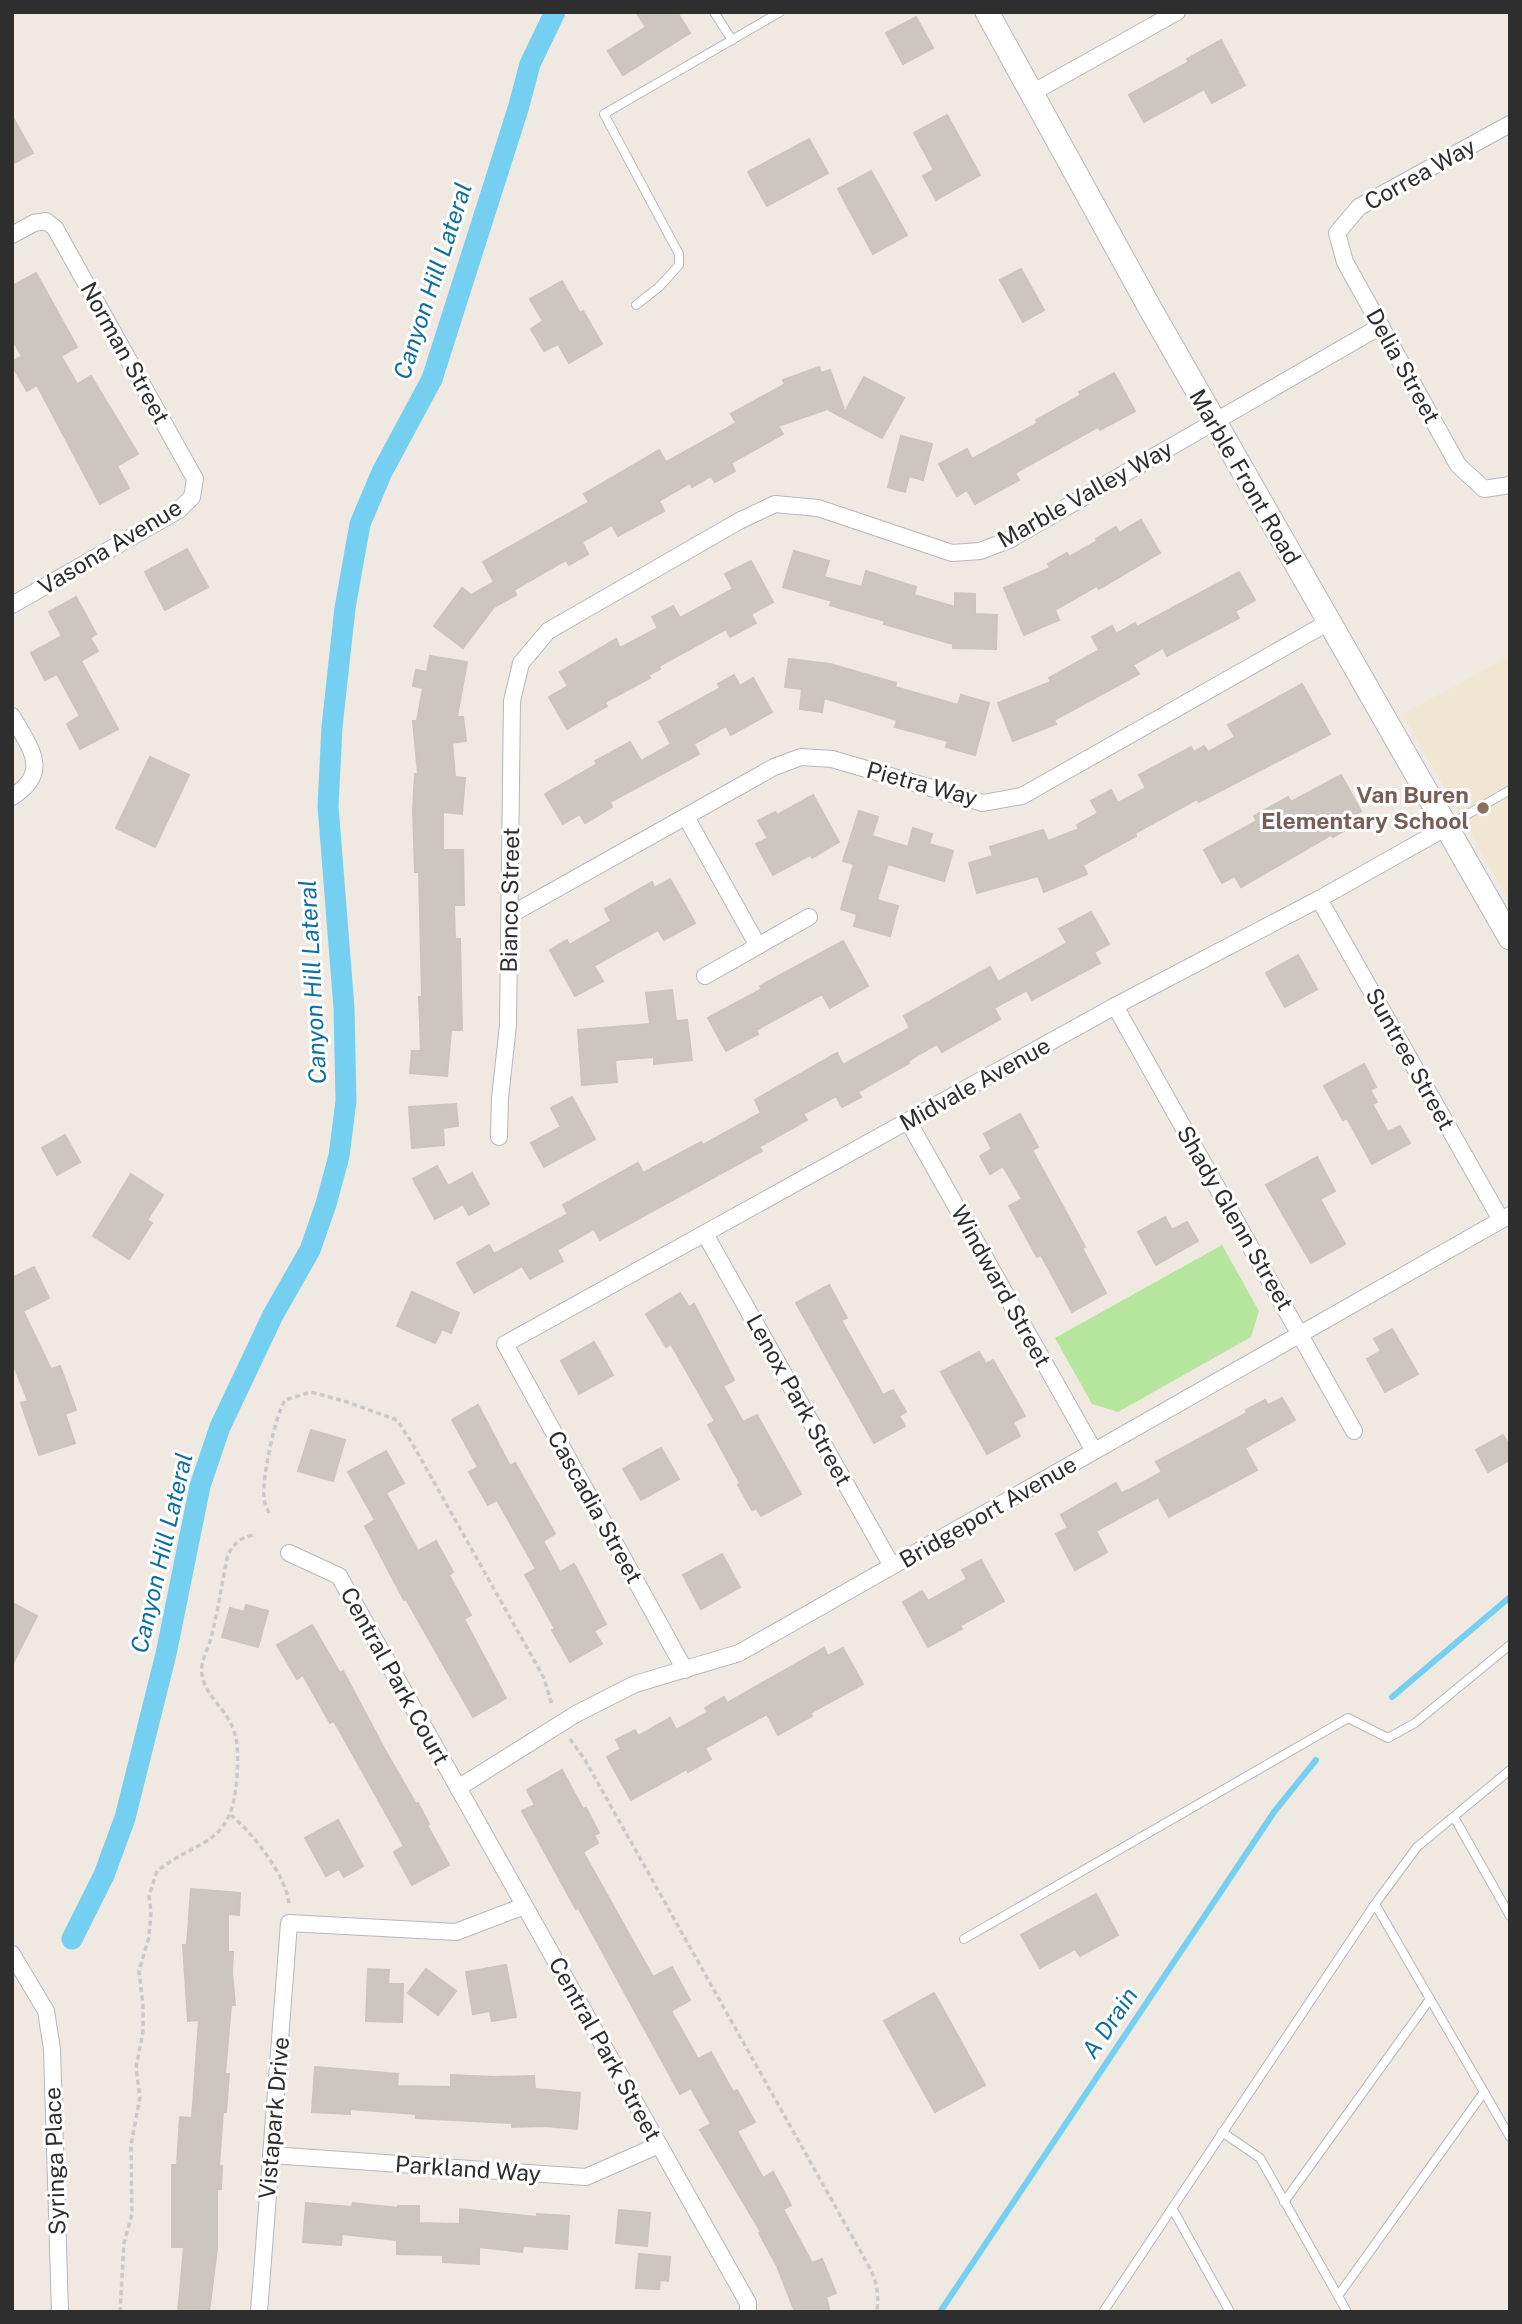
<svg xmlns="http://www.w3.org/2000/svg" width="1522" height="2324" viewBox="0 0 1522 2324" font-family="'Public Sans',sans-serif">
	<rect width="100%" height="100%" fill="#efe9e1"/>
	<path fill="#f0e6d1" d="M1510 656V902L1403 714Z"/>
	<path fill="#b6e59e" d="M1222 1245 1259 1311 1251 1337 1118 1412 1092 1404 1055 1338Z"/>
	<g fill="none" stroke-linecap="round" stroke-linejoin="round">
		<g stroke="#75cff0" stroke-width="6">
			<path d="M1392 1697 1510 1597"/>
			<path d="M940 2312 1274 1812 1316 1760"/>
		</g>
		<path stroke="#75cff0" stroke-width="21" d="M72 1939 104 1875 125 1818 166 1654 200 1486 220 1427 273 1315 310 1250 326 1204 339 1156 346 1101 344 1008 328 806 332 727 345 608 360 524 382 472 432 379 518 109 530 64 555 12"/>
	</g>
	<g fill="#cbc7bf" stroke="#cbc5ba" stroke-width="2">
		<path d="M636 12H677L690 33 623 75 608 51 646 27Z"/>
		<path d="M916 17 933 48 903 64 886 33Z"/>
		<path d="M1221 40 1245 85 1212 103 1204 89 1144 122 1129 95 1189 62 1187 59Z"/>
		<path d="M947 115 980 175 936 200 923 176 934 170 914 133Z"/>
		<path d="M12 116 33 153 12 164Z"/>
		<path d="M809 139 828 173 767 206 748 172Z"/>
		<path d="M871 171 907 235 873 254 838 189Z"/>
		<path d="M1021 269 1044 310 1023 322 1000 280Z"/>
		<path d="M36 273 77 347 61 356 77 384 91 376 138 454 117 466 129 488 100 504 37 385 27 391 12 365V362L22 356 12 339V286Z"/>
		<path d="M562 281 580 313 583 311 602 344 569 363 558 344 544 351 531 329 543 321 530 299Z"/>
		<path d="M819 367 821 373 830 370 845 412 864 377 904 398 882 438 827 409 778 426 783 434 731 463 735 471 715 482 711 476 692 487 690 483 659 501 664 511 618 536 612 525 582 542 588 554 569 565 566 560 514 590 516 595 494 607 463 648 434 626 462 588 471 595 494 582 483 562 589 502 584 494 659 450 666 462 736 423 731 414 785 384 783 380Z"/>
		<path d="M1114 373 1135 411 1100 430 1098 427 1015 473 1019 480 975 504 967 490 957 496 939 464 967 449 972 459 1038 423 1036 420 1081 395 1079 392Z"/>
		<path d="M901 436 932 444 923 480 909 476 905 492 888 487Z"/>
		<path d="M1141 520 1160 553 1099 589 1097 586 1055 610 1059 620 1024 635 1004 588 1050 568 1048 564 1067 553 1069 557 1097 541 1096 539 1116 527 1119 533Z"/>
		<path d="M187 549 208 587 165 610 145 572Z"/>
		<path d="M794 551 829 561 824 577 862 587 866 571 916 587 914 595 955 607V593L975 594V614L997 615 996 649 953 648V644L884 624 885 621 830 605 832 601 783 587Z"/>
		<path d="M751 561 773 602 751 614 756 623 730 637 726 629 659 666 660 669 648 675 650 678 605 702 607 706 567 729 549 697 568 686 560 672 616 639 620 648 658 628 652 617 673 606 680 618 733 589 725 574Z"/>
		<path d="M1239 572 1255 600 1235 611 1239 618 1167 656 1163 648 1133 665 1139 674 1054 720 1056 724 1013 741 998 703 1051 682 1049 678 1099 650 1092 637 1112 626 1116 634 1135 623 1137 627Z"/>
		<path d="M76 597 96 634 90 638 98 651 81 661 118 729 80 749 67 724 80 716 57 674 45 680 31 653 62 636 49 612Z"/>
		<path d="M430 656 467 662 457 717H463L466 741 452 743 455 777 465 778 462 814 443 812V850H463L464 905H454L455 939H460L462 1030H451L447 1076 410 1073 412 1051H421L419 997H422L419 872H415L413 810 415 774H418L413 721H417L423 688 413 686 416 670 427 672Z"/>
		<path d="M789 659 830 664 896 683 895 687 958 705 961 695 989 703 975 755 946 747 948 741 895 727 897 720 824 698 822 712 800 709 802 689 785 687Z"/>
		<path d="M734 675 740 686 753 678 772 712 731 735 726 726 694 744 699 754 610 802 612 807 585 823 580 814 563 824 545 794 597 764 595 761 630 742 641 761 671 744 659 722 720 688 718 684Z"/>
		<path d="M1302 684 1330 734 1199 802 1197 799 1135 833 1136 836 1083 865 1087 874 1044 892 1038 876 977 893 969 863 993 856 990 847 1043 830 1048 841 1079 829 1077 825 1098 813 1091 801 1111 790 1118 803 1146 788 1139 775 1191 747 1194 752 1204 746 1208 752 1235 737 1228 725Z"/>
		<path d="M150 757 189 775 155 847 116 828Z"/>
		<path d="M1341 775 1361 811 1346 819 1351 827 1333 837 1331 835 1241 887 1235 876 1222 883 1204 850 1257 821 1254 816 1288 797 1291 802Z"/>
		<path d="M813 795 839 842 812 858 810 855 773 875 756 844 768 838 758 821 775 812 777 815Z"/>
		<path d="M859 811 878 817 872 836 908 847 913 828 932 834 929 844 953 851 944 881 888 864 877 900 898 906 890 936 854 926 857 914 841 909 854 864 843 861Z"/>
		<path d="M670 879 695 923 664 940 658 930 594 966 603 981 575 996 550 950 567 940 569 945 611 921 605 909 652 882 654 888Z"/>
		<path d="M1091 912 1109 944 1094 952 1100 963 1032 1000 1027 990 994 1008 1000 1019 942 1052 937 1044 908 1061 909 1063 858 1092 861 1097 842 1107 836 1096 803 1114 807 1120 759 1147 762 1151 600 1240 594 1229 557 1250 563 1261 530 1279 522 1266 474 1293 457 1263 489 1245 494 1254 568 1214 563 1205 638 1163 643 1173 701 1142 703 1145 761 1113 755 1100 837 1053 843 1065 910 1028 904 1016 990 967 998 982 1067 943 1059 929Z"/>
		<path d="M843 941 868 986 830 1008 822 994 756 1030 758 1034 726 1051 708 1018 762 989 760 986Z"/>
		<path d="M1298 955 1317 989 1285 1007 1266 973Z"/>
		<path d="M672 990 676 1021 687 1020 692 1060 654 1064V1057L615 1060 617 1082 582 1085 578 1030 650 1024 646 993Z"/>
		<path d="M1364 1064 1376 1087 1370 1090 1377 1102 1372 1104 1388 1132 1400 1126 1410 1143 1372 1164 1347 1118 1343 1120 1324 1086Z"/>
		<path d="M572 1097 595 1139 544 1167 531 1143 561 1127 551 1108Z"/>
		<path d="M456 1104 458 1126 443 1128 444 1145 412 1148 409 1107Z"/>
		<path d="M1020 1114 1038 1147 1032 1150 1085 1247 1082 1248 1106 1293 1072 1312 1041 1255 1037 1257 1009 1206 1022 1199 1003 1166 990 1174 980 1156 992 1149 984 1134Z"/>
		<path d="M65 1135 80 1162 57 1175 42 1148Z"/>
		<path d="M1317 1157 1335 1191 1320 1199 1345 1244 1311 1263 1266 1185Z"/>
		<path d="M437 1166 448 1186 472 1173 489 1204 469 1215 463 1204 435 1219 413 1179Z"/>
		<path d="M131 1174 163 1195 147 1220 152 1223 129 1259 93 1236Z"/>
		<path d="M1165 1217 1172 1230 1187 1222 1198 1241 1156 1265 1138 1232Z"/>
		<path d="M34 1267 49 1298 23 1311 51 1369 60 1366 76 1410 65 1414 75 1443 39 1455 21 1403 28 1401 12 1361V1278Z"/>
		<path d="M829 1285 847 1318 841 1320 883 1395 893 1390 906 1412 899 1416 905 1426 874 1443 796 1303Z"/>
		<path d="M412 1292 459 1313 451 1333 442 1329 435 1343 397 1326Z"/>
		<path d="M680 1293 689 1307 694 1304 734 1380 723 1386 743 1422 757 1415 801 1494 761 1516 756 1508 752 1510 738 1485 740 1483 708 1425 715 1421 671 1344 666 1347 646 1314Z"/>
		<path d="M1392 1329 1418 1374 1385 1392 1367 1359 1381 1351 1374 1339Z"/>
		<path d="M594 1342 613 1375 579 1394 561 1361Z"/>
		<path d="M979 1352 986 1364 993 1360 1025 1416 1013 1422 1020 1436 987 1454 941 1372Z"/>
		<path d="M1282 1398 1295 1420 1245 1448 1257 1470 1169 1517 1158 1497 1096 1531 1107 1552 1075 1570 1056 1534 1068 1528 1061 1515 1116 1483 1121 1493 1133 1488 1162 1472 1156 1462 1247 1413 1246 1410 1265 1400 1268 1405Z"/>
		<path d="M478 1405 510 1466 515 1463 555 1534 543 1541 560 1572 574 1564 606 1624 594 1631 602 1644 570 1662 552 1630 555 1629 525 1575 536 1569 497 1500 488 1505 469 1472 478 1467 452 1420Z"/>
		<path d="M311 1430 345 1440 333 1481 298 1471Z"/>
		<path d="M1503 1435 1510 1447V1460L1488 1472 1476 1450Z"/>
		<path d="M661 1448 679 1479 641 1500 623 1469Z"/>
		<path d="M386 1451 404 1483 386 1493 418 1551 436 1541 453 1572 449 1575 471 1615 464 1619 506 1698 473 1717 406 1599 404 1600 365 1526 375 1520 348 1472Z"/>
		<path d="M722 1554 740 1587 701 1609 683 1575Z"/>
		<path d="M981 1560 1004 1601 960 1626 962 1629 928 1647 903 1602 922 1591 928 1601 967 1579 962 1570Z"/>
		<path d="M12 1603 37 1616 12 1665Z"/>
		<path d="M246 1605 268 1611 258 1647 222 1637 230 1608 244 1612Z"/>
		<path d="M312 1625 340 1673 343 1671 386 1752 416 1804 418 1803 429 1824 427 1825 449 1865 412 1885 394 1852 404 1846 356 1760 334 1721 330 1723 303 1675 297 1679 277 1645Z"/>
		<path d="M824 1648 828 1656 843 1648 863 1684 810 1713 812 1716 778 1735 767 1714 705 1748 711 1759 688 1772 687 1769 631 1800 607 1757 621 1749 616 1740 635 1730 638 1736 670 1718 676 1730 708 1712 705 1708 724 1697 727 1703Z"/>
		<path d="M562 1770 583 1809 586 1808 599 1833 594 1835 598 1843 583 1852 653 1977 672 1967 690 2000 671 2011 698 2059 711 2052 733 2092 737 2090 755 2122 737 2131 763 2178 773 2172 791 2205 783 2209 812 2263 822 2259 836 2293 826 2297 830 2312H795L777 2266 759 2233 761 2232 700 2130 711 2124 691 2088 680 2094 578 1907 576 1909 522 1811 535 1805 527 1790Z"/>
		<path d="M338 1820 363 1866 344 1877 339 1869 326 1876 305 1838Z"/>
		<path d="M191 1889 240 1893 239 1915 228 1914V1952H233L232 1972 235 2005H231L225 2074H229L226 2112H223L219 2166H222L221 2189H217V2249L209 2312H178L184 2247H172V2165H177L180 2117 192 2118 199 2020 188 2021 183 1945H187Z"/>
		<path d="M1096 1894 1118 1935 1080 1956 1075 1949 1040 1968 1021 1935Z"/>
		<path d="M506 1965 516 2017 492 2021 490 2011 473 2014 466 1972Z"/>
		<path d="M368 1969 389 1970 388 1984H403L402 2022 366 2021Z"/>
		<path d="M426 1969 456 1991 438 2015 408 1993Z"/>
		<path d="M934 1993 985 2085 935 2112 884 2021Z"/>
		<path d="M315 2067 398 2074 397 2086 451 2087V2075L495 2077 534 2076 535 2089 580 2093 577 2129 545 2126 512 2127V2123L416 2118V2114L350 2109V2114L312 2112Z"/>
		<path d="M306 2203 352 2207 353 2203 398 2208V2206H419V2223L460 2224V2209L537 2217V2214L569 2216 567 2249 523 2246 522 2252 479 2247V2264L443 2262V2255L397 2254V2240L342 2234 341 2245 303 2242Z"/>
		<path d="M619 2210 650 2213 647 2246 616 2243Z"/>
		<path d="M639 2254 670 2257 668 2281 660 2280 659 2289 636 2288Z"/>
	</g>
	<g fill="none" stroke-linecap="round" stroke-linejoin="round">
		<g stroke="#b4b7c1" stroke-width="10">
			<g id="lane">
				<path d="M714 12 732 40"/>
				<path d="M636 305 659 287 679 265V254L604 114 780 12"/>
				<path d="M1449 825 1510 790"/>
				<path d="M1454 1817 1510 1916"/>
				<path d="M1375 1904 1510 2137"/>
				<path d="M964 1939 1348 1718 1388 1738 1415 1723 1510 1645"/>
				<path d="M1222 2132 1260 2158 1347 2312"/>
				<path d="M1284 2202 1430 1999"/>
				<path d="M1172 2208 1230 2312"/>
				<path d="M1338 2296 1484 2092"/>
				<path d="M1103 2312 1375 1904 1417 1847 1510 1770"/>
			</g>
		</g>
		<g stroke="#b4b7c1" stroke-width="18">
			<g id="street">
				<path d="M1030 94 1177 12"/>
				<path d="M1510 124 1359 207 1337 233 1345 262 1458 465 1484 489 1510 485"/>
				<path d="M12 235 34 223 46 221 55 228 195 479 192 497 179 510 12 605"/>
				<path d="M12 716C30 748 52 772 12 797"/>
				<path d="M686 817 758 946"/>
				<path d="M1319 899 1501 1220"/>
				<path d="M510 915 774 767 801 757 832 759 983 803 1022 796 1329 622"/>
				<path d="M705 976 809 917"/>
				<path d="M1115 1006 1354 1431"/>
				<path d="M908 1121 1094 1451"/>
				<path d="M499 1137 500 1098 508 1025 512 701 521 663 548 631 739 521 775 504 818 508 952 553 980 551 1009 540 1381 326"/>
				<path d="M705 1234 892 1566"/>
				<path d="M289 1553 339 1576 748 2303V2312"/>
				<path d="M685 1670 505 1344 1115 1006 1319 899 1447 827"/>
				<path d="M458 1788 576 1714 635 1684 739 1653 1510 1215"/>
				<path d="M12 1954 46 2011 52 2049 60 2312"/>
				<path d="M271 2155 586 2177 659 2145"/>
				<path d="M259 2312 289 1923 456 1932 524 1906"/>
			</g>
		</g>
		<g stroke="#b4b7c1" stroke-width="25">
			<path id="secondary" d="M987 12 1151 310 1510 938"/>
		</g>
		<g stroke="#c9c9c9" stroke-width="3.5" stroke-dasharray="5 3.5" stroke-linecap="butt">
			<path d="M269 1513C267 1508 264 1503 264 1497 262 1478 275 1416 285 1400L311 1392 347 1402 397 1420 412 1443 544 1678 552 1705"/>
			<path d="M570 1739 585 1760 867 2263C877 2281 879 2292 877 2312"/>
			<path d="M231 1815C252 1832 289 1879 289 1906"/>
			<path d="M120 2312 124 2243 132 2214 131 2145 140 2097 136 2068 143 2031V2006L139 1971 149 1937 151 1912 149 1896 157 1871C203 1836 232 1847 237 1776 238 1759 239 1740 231 1724 223 1707 204 1693 202 1674 200 1662 208 1649 211 1638 218 1611 222 1582 228 1554 235 1543 240 1538 253 1535"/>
		</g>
		<use href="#lane" stroke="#fff" stroke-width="8"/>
		<use href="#street" stroke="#fff" stroke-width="16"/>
		<use href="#secondary" stroke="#fff" stroke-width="23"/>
	</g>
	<circle fill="#8d6e63" stroke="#fff" stroke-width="2.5" cx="1483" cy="808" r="7"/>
	<g text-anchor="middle" stroke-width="6" stroke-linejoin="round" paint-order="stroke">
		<g font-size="23" fill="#2e2e2e" stroke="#fff">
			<text transform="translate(1420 174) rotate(-29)" y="8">Correa Way</text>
			<text transform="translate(125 353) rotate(61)" y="8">Norman Street</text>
			<text transform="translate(1403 366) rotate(61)" y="8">Delia Street</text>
			<text transform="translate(1245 477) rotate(60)" y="8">Marble Front Road</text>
			<text transform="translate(1085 494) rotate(-29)" y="8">Marble Valley Way</text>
			<text transform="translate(110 547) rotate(-31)" y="8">Vasona Avenue</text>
			<text transform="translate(922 784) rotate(15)" y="8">Pietra Way</text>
			<text transform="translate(510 900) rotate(-89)" y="8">Bianco Street</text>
			<text transform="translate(1410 1059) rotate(61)" y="8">Suntree Street</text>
			<text transform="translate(975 1084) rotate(-29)" y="8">Midvale Avenue</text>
			<text transform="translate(1235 1218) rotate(60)" y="8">Shady Glenn Street</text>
			<text transform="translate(1001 1286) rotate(61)" y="8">Windward Street</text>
			<text transform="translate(799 1400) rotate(61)" y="8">Lenox Park Street</text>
			<text transform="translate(595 1507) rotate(61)" y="8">Cascadia Street</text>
			<text transform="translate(988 1512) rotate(-30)" y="8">Bridgeport Avenue</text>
			<text transform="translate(395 1676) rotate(61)" y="8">Central Park Court</text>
			<text transform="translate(605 2049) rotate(61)" y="8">Central Park Street</text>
			<text transform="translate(274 2118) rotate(-85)" y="8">Vistapark Drive</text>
			<text transform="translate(55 2161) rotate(-92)" y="8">Syringa Place</text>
			<text transform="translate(468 2169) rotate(4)" y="8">Parkland Way</text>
		</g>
		<g font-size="23" font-weight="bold" fill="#785e54" stroke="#fff" text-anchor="end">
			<text x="1469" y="803">Van Buren<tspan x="1469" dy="26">Elementary School</tspan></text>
		</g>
		<g font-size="24" font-style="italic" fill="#0d6fa3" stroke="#fff">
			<text transform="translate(433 281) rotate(-72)" y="8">Canyon Hill Lateral</text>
			<text transform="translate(313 982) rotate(-93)" y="8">Canyon Hill Lateral</text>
			<text transform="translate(162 1553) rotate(-77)" y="8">Canyon Hill Lateral</text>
			<text transform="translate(1110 2023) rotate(-56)" y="8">A Drain</text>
		</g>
	</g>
	<rect width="1522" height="2324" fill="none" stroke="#2e2e2e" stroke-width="28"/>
</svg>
